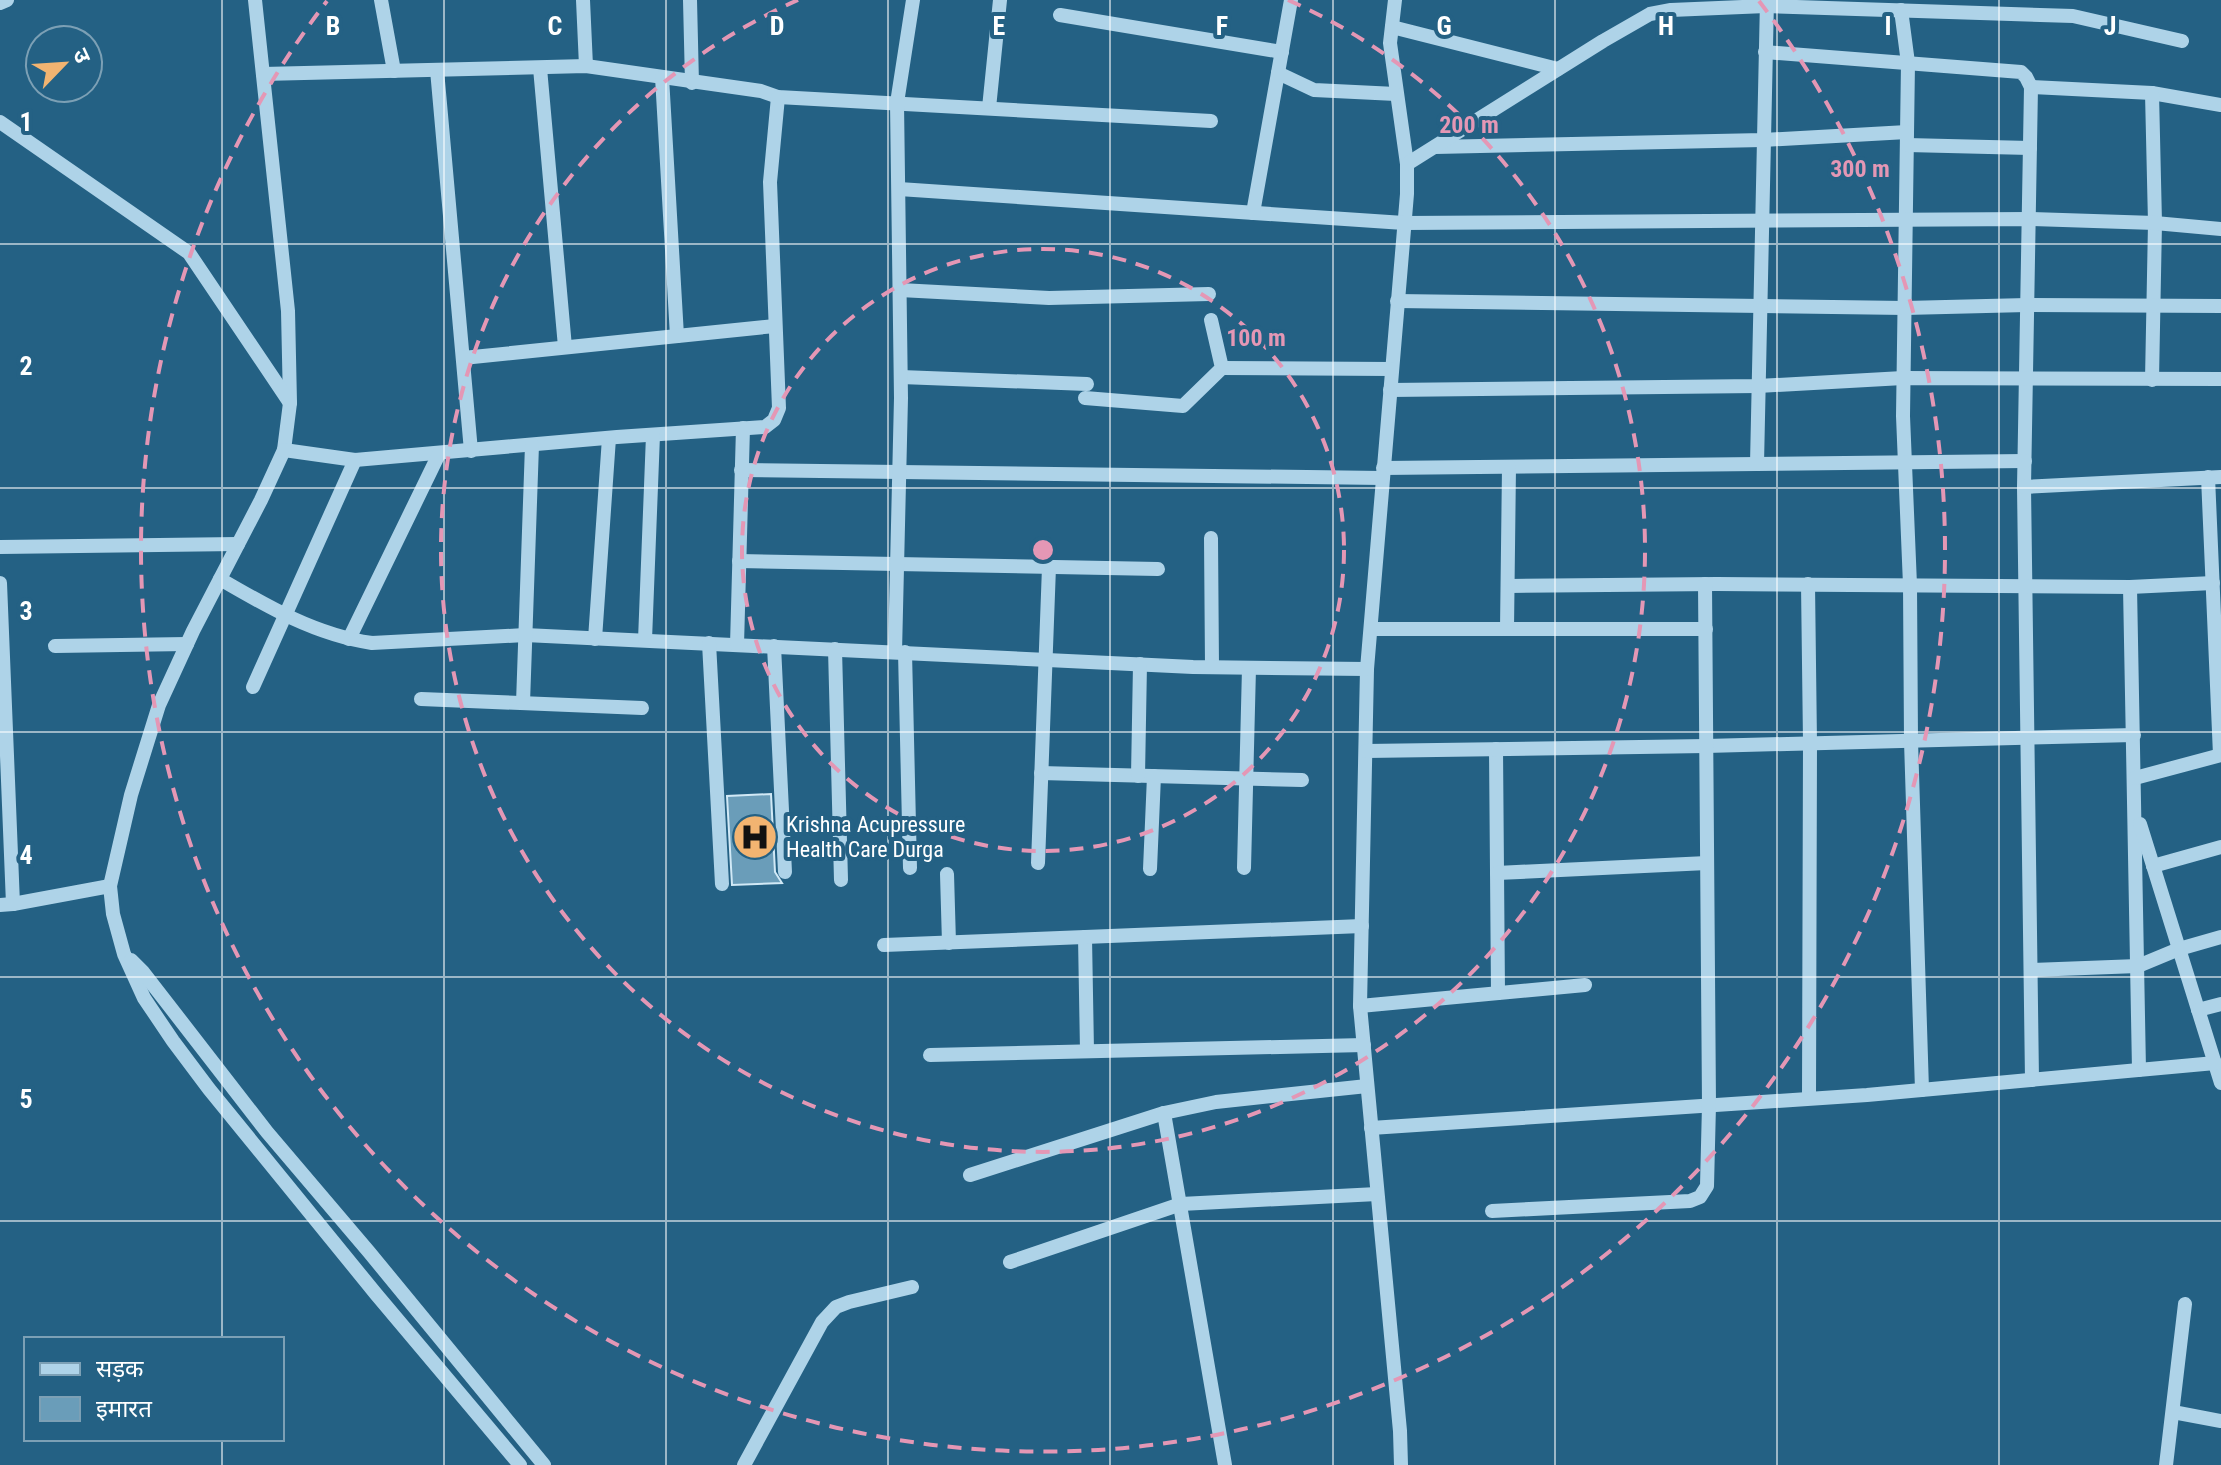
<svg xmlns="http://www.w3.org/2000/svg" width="2221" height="1465" viewBox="0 0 2221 1465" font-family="'Roboto Condensed','Noto Sans Devanagari',sans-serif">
	<rect width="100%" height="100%" fill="#246184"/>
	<path fill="#6a9db9" stroke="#d1e9f6" stroke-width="2" d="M771 794 775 872 782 883 732 885 727 796Z"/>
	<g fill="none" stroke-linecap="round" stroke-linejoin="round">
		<g stroke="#aed3e8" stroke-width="14">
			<path d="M255 0 288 311 290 403 284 450 261 500 193 631 159 705 131 795 110 886 113 914 124 954 144 998 173 1041 209 1089 376 1294 520 1465"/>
			<path d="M381 0 394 71"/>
			<path d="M583 0 586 66"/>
			<path d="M690 0 692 83"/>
			<path d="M1395 0 1390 43 1407 164V194L1367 669 1360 1006 1400 1431 1401 1465"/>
			<path d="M0 3 7 0"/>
			<path d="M1901 10 1908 63 1903 416 1910 585 1911 741 1922 1090"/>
			<path d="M1060 15 1282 52"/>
			<path d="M1392 27 1558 69"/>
			<path d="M1765 52 2021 72 2026 77 2031 87 2024 487 2032 1080"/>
			<path d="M540 68 565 347"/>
			<path d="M437 70 471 451"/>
			<path d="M1278 73 1314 90 1396 94"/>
			<path d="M263 74 586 66 761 91 778 97 1211 121"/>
			<path d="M662 77 677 336"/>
			<path d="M2031 87 2152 93 2221 105"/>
			<path d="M2152 93 2155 223 2152 380"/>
			<path d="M989 108 1000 0"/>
			<path d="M0 122 189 253 290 403"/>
			<path d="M1907 145 2030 148"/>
			<path d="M1435 147 1763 140 1907 132"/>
			<path d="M1407 164 1603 41 1650 14 1671 10 1766 6 2073 16 2182 41"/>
			<path d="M899 189 1404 223 2029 219 2155 223 2221 229"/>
			<path d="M1253 213 1291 0"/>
			<path d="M900 290 1049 298 1209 294"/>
			<path d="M1397 301 1905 308 2027 305 2221 306"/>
			<path d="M463 358 775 326"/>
			<path d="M1222 368 1391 369"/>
			<path d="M901 377 1087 384"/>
			<path d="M1390 390 1758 386 1903 378 2221 379"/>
			<path d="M1085 398 1183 406 1222 368 1211 320"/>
			<path d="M284 450 355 460 617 437 765 427 774 420 779 408 770 182 778 97"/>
			<path d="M1757 464 1767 0"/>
			<path d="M1383 468 2025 461"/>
			<path d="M741 470 1382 478"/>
			<path d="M2208 477 2220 755"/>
			<path d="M2024 487 2221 477"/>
			<path d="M1211 538 1212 667"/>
			<path d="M0 547 238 544"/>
			<path d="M739 561 1158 569"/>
			<path d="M220 579C268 607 316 635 372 643L525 635 1193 667 1367 669"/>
			<path d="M0 583 13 904"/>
			<path d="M1808 584 1810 743 1809 1098"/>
			<path d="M1509 586 1717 584 2130 587 2213 583"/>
			<path d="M2130 587 2139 1070"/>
			<path d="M1371 629H1706"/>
			<path d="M1507 629 1509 467"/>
			<path d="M349 639 439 454"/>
			<path d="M595 639 609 438"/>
			<path d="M645 640 653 435"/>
			<path d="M709 643 722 884"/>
			<path d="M737 645 743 428"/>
			<path d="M55 646 187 644"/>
			<path d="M774 646 785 872"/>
			<path d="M835 649 841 880"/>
			<path d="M895 652 901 398 897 103 913 0"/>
			<path d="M905 652 910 868"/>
			<path d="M253 687 355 460"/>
			<path d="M421 699 642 708"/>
			<path d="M523 703 532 445"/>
			<path d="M1496 749 1498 993"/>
			<path d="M1366 751 1706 746 2134 735"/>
			<path d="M1041 773 1302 780"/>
			<path d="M1138 776 1140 664"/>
			<path d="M2135 778 2221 755"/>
			<path d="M2140 824 2221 1083"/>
			<path d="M1038 863 1049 567"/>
			<path d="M2153 866 2221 847"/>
			<path d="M1244 868 1249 668"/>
			<path d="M1150 869 1154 776"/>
			<path d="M1497 873 1707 863"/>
			<path d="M947 874 949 943"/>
			<path d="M0 905 13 904 110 886"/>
			<path d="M1085 937 1087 1051"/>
			<path d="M884 945 1362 926"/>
			<path d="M131 960 143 972 267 1132 369 1252 544 1465"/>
			<path d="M2031 970 2138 966 2179 949 2221 937"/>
			<path d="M1360 1006 1585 985"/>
			<path d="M2198 1010 2221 1004"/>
			<path d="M930 1055 1364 1045"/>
			<path d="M1164 1113 1225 1465"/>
			<path d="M1371 1128 1867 1095 2215 1063"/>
			<path d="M970 1175 1164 1113 1216 1102 1367 1086"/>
			<path d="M1492 1211 1690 1201 1700 1197 1707 1186 1709 1105 1705 584"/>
			<path d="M1010 1262 1181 1204 1377 1194"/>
			<path d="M2173 1412 2221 1421"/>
			<path d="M744 1465 822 1322 836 1307 849 1302 912 1287"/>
			<path d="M2166 1465 2185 1304"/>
		</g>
	</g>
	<path fill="none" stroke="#fff" stroke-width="2" stroke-opacity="0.55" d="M222 0V1339M444 0V1465M666 0V1465M888 0V1465M1110 0V1465M1333 0V1465M1555 0V1465M1777 0V1465M1999 0V1465M0 244H2221M0 488H2221M0 732H2221M0 977H2221M0 1221H2221M222 1439V1465"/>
	<g fill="none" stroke="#e497b5" stroke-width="4" stroke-dasharray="14 10">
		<circle cx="1043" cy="550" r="301"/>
		<path d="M1288 0A602 602 0 1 1 798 0"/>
		<path d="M1759 1A902 902 0 1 1 327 1"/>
	</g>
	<defs>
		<g id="hospital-disc" transform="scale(2.3)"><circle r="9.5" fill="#f2b471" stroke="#246184"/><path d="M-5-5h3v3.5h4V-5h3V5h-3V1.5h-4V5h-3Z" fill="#111"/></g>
	</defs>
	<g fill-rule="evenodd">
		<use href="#hospital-disc" x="755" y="837"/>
	</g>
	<g text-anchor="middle" stroke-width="8" stroke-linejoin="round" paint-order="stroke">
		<g font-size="22" fill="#fff" stroke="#246184" text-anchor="start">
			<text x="786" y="832">Krishna Acupressure<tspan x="786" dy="25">Health Care Durga</tspan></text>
		</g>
	</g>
	<g font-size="26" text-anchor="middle" font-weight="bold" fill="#fff" stroke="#246184" stroke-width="8" stroke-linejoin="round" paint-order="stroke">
		<text x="333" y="35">B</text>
		<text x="555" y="35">C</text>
		<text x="777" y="35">D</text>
		<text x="999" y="35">E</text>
		<text x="1222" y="35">F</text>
		<text x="1444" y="35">G</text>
		<text x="1666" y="35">H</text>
		<text x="1888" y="35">I</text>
		<text x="2110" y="35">J</text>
		<text x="26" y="131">1</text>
		<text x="26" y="375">2</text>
		<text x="26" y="620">3</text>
		<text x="26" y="864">4</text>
		<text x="26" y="1108">5</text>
	</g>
	<circle cx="1043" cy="550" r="12" fill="#e497b5" stroke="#246184" stroke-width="4"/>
	<g font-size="24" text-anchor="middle" font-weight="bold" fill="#e497b5" stroke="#246184" stroke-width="8" stroke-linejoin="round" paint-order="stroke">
		<text x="1469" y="133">200 m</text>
		<text x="1860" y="177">300 m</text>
		<text x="1256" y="346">100 m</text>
	</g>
	<rect x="24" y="1337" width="260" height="104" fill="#246184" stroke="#7ca0b5" stroke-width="2"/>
	<rect x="40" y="1363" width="40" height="12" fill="#aed3e8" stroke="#7ca0b5" stroke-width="2"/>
	<text x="96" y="1377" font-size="24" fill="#ffffff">सड़क</text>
	<rect x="40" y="1397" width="40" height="24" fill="#6a9db9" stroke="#7ca0b5" stroke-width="2"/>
	<text x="96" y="1417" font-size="24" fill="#ffffff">इमारत</text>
	<g transform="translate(64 64) rotate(65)"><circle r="38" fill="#246184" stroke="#7ca0b5" stroke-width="2"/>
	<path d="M0-6L14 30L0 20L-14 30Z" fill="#f2b471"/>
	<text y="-12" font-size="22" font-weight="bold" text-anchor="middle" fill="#ffffff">उ</text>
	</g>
</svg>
